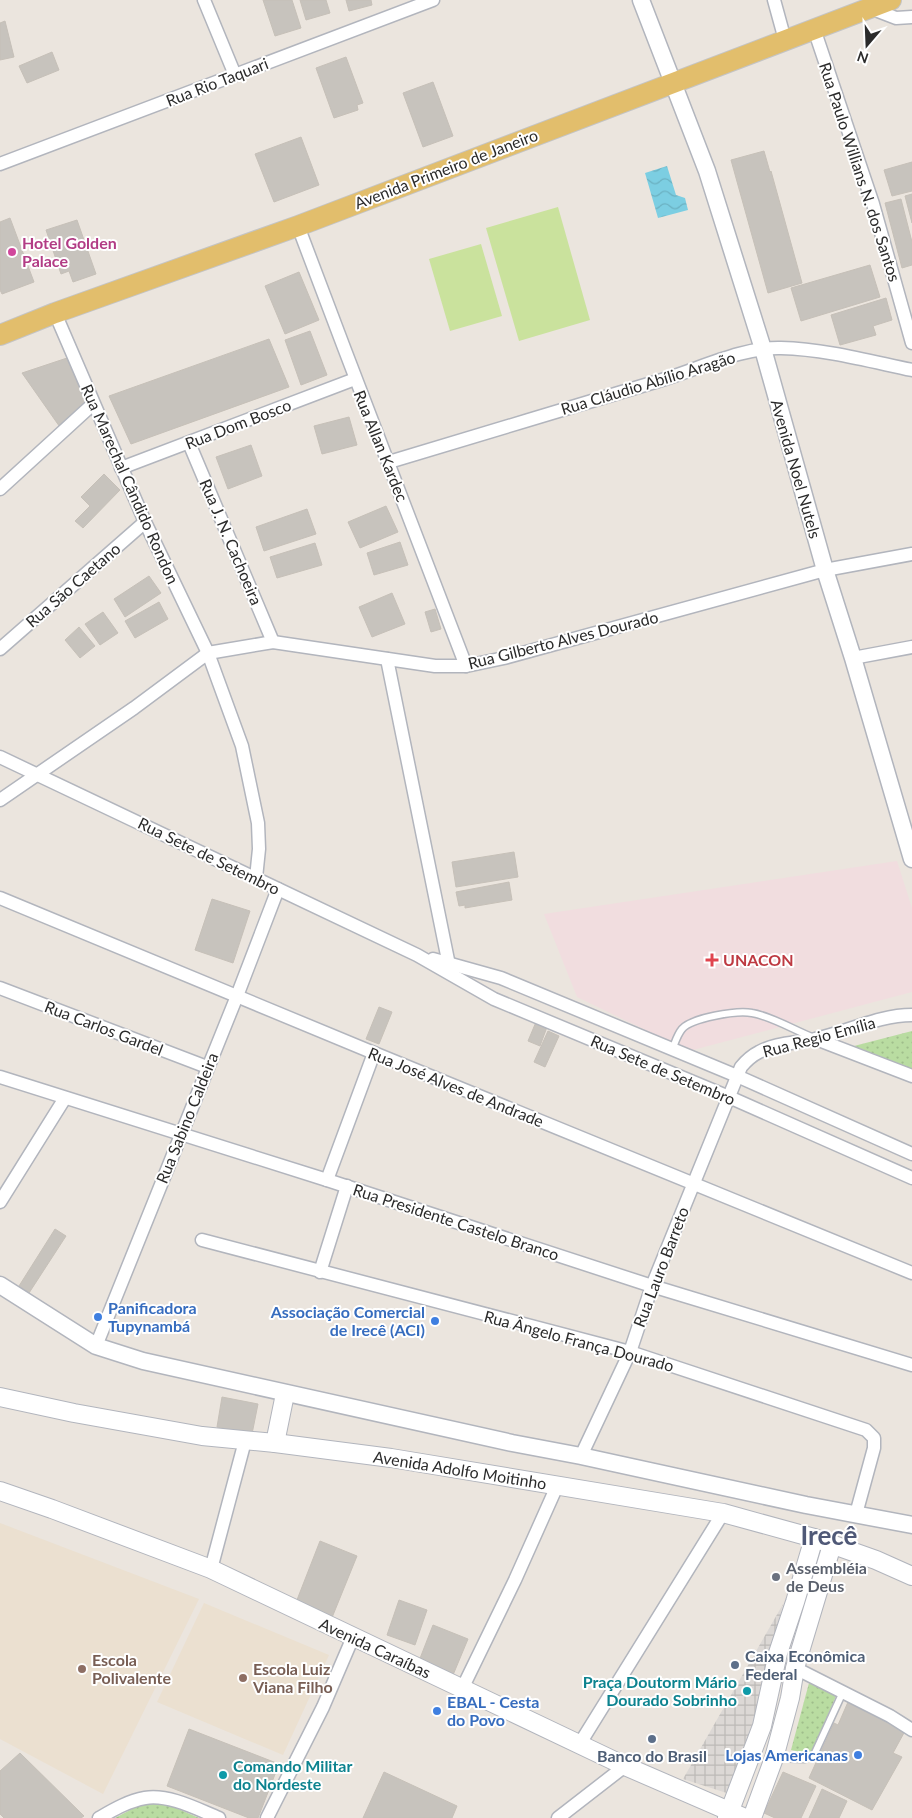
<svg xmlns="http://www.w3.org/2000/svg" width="912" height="1818" viewBox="0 0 912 1818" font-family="Lato,sans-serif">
	<defs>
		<pattern id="park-dots" width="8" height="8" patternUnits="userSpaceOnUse" patternTransform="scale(1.25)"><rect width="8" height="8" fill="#b9dca1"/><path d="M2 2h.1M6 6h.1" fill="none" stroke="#9fbd8b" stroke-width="1.8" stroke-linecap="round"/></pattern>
		<pattern id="plaza-grid" width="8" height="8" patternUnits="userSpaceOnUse" patternTransform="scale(1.25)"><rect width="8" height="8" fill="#dcd8d5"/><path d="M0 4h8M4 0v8" fill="none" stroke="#bdbab7"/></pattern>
		<pattern id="water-waves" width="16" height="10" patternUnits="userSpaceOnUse" patternTransform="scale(1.25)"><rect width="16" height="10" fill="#7ccee2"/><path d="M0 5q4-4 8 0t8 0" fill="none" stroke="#6bb1c2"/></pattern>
	</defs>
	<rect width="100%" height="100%" fill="#ebe5de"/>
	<g fill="#ebe0d0">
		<path d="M0 1523 199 1599 103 1794 0 1739Z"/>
		<path d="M204 1603 329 1655 283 1755 157 1702Z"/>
	</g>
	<path fill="#f1dddf" d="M897 861 912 908V992L689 1051 577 997 544 914Z"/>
	<g fill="url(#park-dots)">
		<path d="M912 1031V1069L854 1046Z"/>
		<path d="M809 1683 836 1696 811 1754 791 1750Z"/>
		<path d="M153 1798 199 1818H115Z"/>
	</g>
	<g fill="#cae29d">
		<path d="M558 207 590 320 519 341 486 228Z"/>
		<path d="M481 244 502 316 450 331 429 259Z"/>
	</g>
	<path fill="url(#plaza-grid)" d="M783 1604 736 1796 683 1779Z"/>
	<path fill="url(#water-waves)" d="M667 166 676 195 685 198 688 210 658 218 645 173Z"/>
	<g fill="#c7c3bd" stroke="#c6c0b8">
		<path d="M263 0H292L301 28 275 36Z"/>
		<path d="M300 0H326L330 13 306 20Z"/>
		<path d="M346 0H371L372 5 349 11Z"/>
		<path d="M5 21 14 57 0 60V23Z"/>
		<path d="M52 52 59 70 27 83 19 66Z"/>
		<path d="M346 57 363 103 357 105 358 110 334 118 316 68Z"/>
		<path d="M433 82 453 136 423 147 403 93Z"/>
		<path d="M301 137 319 185 274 202 255 154Z"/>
		<path d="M764 151 770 172 771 171 802 283 768 293 731 160Z"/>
		<path d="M912 162V191L892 196 884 170Z"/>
		<path d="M912 194V223L905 196Z"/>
		<path d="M901 199 912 242V265L902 268 885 203Z"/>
		<path d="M10 218 34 282 2 294 0 290V222Z"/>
		<path d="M77 220 96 274 73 282 69 271 61 274 46 230Z"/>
		<path d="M870 265 880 297 801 321 791 288Z"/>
		<path d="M299 272 319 320 285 334 265 286Z"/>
		<path d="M886 298 892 320 873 326 876 335 840 345 831 315Z"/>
		<path d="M310 331 327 375 301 385 285 340Z"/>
		<path d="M269 339 289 387 131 444 109 396Z"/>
		<path d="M67 358 87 405 62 430 22 373Z"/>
		<path d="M349 417 357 445 322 454 314 426Z"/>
		<path d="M251 445 262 476 228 489 216 457Z"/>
		<path d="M104 474 120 490 83 528 75 521 90 506 81 497Z"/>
		<path d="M386 506 398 532 360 548 348 522Z"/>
		<path d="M307 509 316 534 264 551 256 527Z"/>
		<path d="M400 542 408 565 374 575 367 553Z"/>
		<path d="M315 543 322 565 277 578 270 557Z"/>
		<path d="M149 576 161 593 125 617 114 599Z"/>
		<path d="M392 593 405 624 372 637 359 607Z"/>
		<path d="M159 602 168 619 135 638 125 621Z"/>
		<path d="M435 609 441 629 431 632 425 612Z"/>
		<path d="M103 612 118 633 100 645 85 624Z"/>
		<path d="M79 627 95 646 80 658 65 640Z"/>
		<path d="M514 852 518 877 456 887 452 862Z"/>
		<path d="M509 882 512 900 465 908V905L459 906 456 892Z"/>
		<path d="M212 899 250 911 233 963 195 950Z"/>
		<path d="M379 1007 392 1012 379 1044 366 1039Z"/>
		<path d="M536 1022 547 1027 540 1046 528 1041Z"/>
		<path d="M548 1031 559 1036 545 1067 534 1062Z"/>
		<path d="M55 1229 66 1236 29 1293 19 1286Z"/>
		<path d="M222 1397 258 1404 252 1434 217 1427Z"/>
		<path d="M320 1541 357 1556 331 1620 295 1605Z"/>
		<path d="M399 1600 427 1610 415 1645 387 1635Z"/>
		<path d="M433 1625 468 1639 453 1675 419 1661Z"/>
		<path d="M848 1702 905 1731 893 1753 902 1757 872 1810 809 1778 834 1723 838 1725Z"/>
		<path d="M189 1729 279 1764 258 1818H249L167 1786Z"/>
		<path d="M20 1753 84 1816 81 1818H4L0 1814V1771Z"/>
		<path d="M384 1772 457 1806 452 1818H363Z"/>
		<path d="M783 1772 816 1786 801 1818H775L764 1813Z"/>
		<path d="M822 1789 847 1801 839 1818H809Z"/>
	</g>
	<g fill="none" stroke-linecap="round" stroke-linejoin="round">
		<g stroke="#b2b5bd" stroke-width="9">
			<g id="service">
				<path d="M672 1050C675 1043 677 1035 682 1029 691 1018 737 1010 752 1013 771 1016 794 1030 812 1037"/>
				<path d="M774 1758 805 1759 814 1755 842 1694"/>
			</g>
		</g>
		<g stroke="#b2b5bd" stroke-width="15">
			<g id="minor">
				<path d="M204 0 235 75"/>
				<path d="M774 0 785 40"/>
				<path d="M870 8 896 18 912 17"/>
				<path d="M814 29 873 204 912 343"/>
				<path d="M0 164 433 0"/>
				<path d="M298 226C353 373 410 519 466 666"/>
				<path d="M55 313 145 522 208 653 242 746 258 823 259 849 256 878"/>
				<path d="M189 443 273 642"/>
				<path d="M389 462C481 434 573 407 665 379 701 368 743 347 781 348 825 349 869 361 912 370"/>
				<path d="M121 468 355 379"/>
				<path d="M0 489 93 404"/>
				<path d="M0 649 145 522"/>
				<path d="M853 658 912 647"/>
				<path d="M387 659 450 970"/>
				<path d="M0 757 417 955 494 999 729 1097 912 1178"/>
				<path d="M0 800 134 708 208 653 273 642 435 666H466L504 658 825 570 912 554"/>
				<path d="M0 898 374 1053 912 1273"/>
				<path d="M433 959 501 978 737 1076 912 1154"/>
				<path d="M0 988 207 1067"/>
				<path d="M816 1039 912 1076"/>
				<path d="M0 1077 327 1180 652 1286 912 1365"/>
				<path d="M327 1180 374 1053"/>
				<path d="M0 1202 65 1098"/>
				<path d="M202 1240 630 1352 866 1430 874 1438V1448L856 1514"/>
				<path d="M320 1272 347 1186"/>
				<path d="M96 1346 237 996 278 889"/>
				<path d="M581 1456 630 1352 652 1286 741 1067C746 1061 751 1056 759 1052 775 1043 797 1043 815 1039 847 1032 879 1015 912 1015"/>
				<path d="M211 1569 245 1441"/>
				<path d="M795 1668 890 1716 912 1730"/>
				<path d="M462 1689 515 1580 557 1486"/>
				<path d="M579 1745 723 1513"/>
				<path d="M99 1818C113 1810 128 1801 145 1798 169 1794 197 1809 219 1818"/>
				<path d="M267 1818 323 1707 353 1637"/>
				<path d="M558 1818 625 1766"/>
			</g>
		</g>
		<g stroke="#b2b5bd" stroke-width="19">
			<g id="tertiary">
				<path d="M641 0 707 171 763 349 825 570 853 658 912 859"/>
				<path d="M0 1285 96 1346 143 1361 512 1443 581 1456 806 1505 912 1525"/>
			</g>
		</g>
		<g stroke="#b2b5bd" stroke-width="20">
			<g id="secondary">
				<path d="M0 1397 74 1413 202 1436 275 1443 391 1458 723 1513 814 1538 876 1560 912 1576"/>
				<path d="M275 1443 285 1394"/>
				<path d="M0 1491 52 1509 211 1569 625 1766 745 1818"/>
				<path d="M727 1818 762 1726 778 1653 795 1602 814 1538"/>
				<path d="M752 1818 774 1758 790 1698 795 1668 832 1545"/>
			</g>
		</g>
		<g stroke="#c4c4c4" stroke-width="22">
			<path id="primary" d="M0 335 55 313 298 226 891 0"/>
		</g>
		<use href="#service" stroke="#fff" stroke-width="6"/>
		<use href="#minor" stroke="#fff" stroke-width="12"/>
		<use href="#tertiary" stroke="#fff" stroke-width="16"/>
		<use href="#secondary" stroke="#fff" stroke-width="18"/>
		<use href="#primary" stroke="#e2be6c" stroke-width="20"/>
	</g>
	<circle fill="#d1479c" stroke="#fff" stroke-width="2" cx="12" cy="252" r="5"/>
	<path fill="#e0444e" stroke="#fff" stroke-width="2" d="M709.5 952.5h5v5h5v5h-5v5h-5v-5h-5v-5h5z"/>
	<g fill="#3f7fe0" stroke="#fff" stroke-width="2">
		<circle cx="98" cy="1317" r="5"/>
		<circle cx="435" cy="1321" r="5"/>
		<circle cx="437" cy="1711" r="5"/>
		<circle cx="858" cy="1755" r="5"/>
	</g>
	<circle fill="#6b7280" stroke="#fff" stroke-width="2" cx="776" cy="1577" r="5"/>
	<g fill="#5c6f8a" stroke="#fff" stroke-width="2">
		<circle cx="735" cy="1665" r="5"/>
		<circle cx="652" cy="1739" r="5"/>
	</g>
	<g fill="#8d6e63" stroke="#fff" stroke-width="2">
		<circle cx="82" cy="1669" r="5"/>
		<circle cx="243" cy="1678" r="5"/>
	</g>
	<g fill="#0f9aa8" stroke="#fff" stroke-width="2">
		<circle cx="747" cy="1691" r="5"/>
		<circle cx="223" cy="1775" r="5"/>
	</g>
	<g text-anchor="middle" stroke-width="4" stroke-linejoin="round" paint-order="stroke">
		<g font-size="16" fill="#2b2b2b" stroke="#fff">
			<text transform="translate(217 82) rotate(-21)" y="6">Rua Rio Taquari</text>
			<text transform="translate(446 169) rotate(-21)" y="6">Avenida Primeiro de Janeiro</text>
			<text transform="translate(860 172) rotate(72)" y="6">Rua Paulo Willians N. dos Santos</text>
			<text transform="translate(648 383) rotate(-17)" y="6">Rua Cláudio Abílio Aragão</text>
			<text transform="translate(238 424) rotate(-21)" y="6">Rua Dom Bosco</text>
			<text transform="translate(381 446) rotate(68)" y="6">Rua Allan Kardec</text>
			<text transform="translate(796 469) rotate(74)" y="6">Avenida Noel Nutels</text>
			<text transform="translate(130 484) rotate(66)" y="6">Rua Marechal Cândido Rondon</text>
			<text transform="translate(231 542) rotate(67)" y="6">Rua J. N. Cachoeira</text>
			<text transform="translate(73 585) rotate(-41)" y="6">Rua São Caetano</text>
			<text transform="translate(563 640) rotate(-14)" y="6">Rua Gilberto Alves Dourado</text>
			<text transform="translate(209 856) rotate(26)" y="6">Rua Sete de Setembro</text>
			<text transform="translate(104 1028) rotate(21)" y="6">Rua Carlos Gardel</text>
			<text transform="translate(819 1037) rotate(-15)" y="6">Rua Regio Emília</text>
			<text transform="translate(663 1070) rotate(23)" y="6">Rua Sete de Setembro</text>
			<text transform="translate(456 1087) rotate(22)" y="6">Rua José Alves de Andrade</text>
			<text transform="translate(187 1118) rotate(-68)" y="6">Rua Sabino Caldeira</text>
			<text transform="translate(456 1222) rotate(18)" y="6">Rua Presidente Castelo Branco</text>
			<text transform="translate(661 1267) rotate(-69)" y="6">Rua Lauro Barreto</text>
			<text transform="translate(579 1341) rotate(15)" y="6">Rua Ângelo França Dourado</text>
			<text transform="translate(460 1470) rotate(9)" y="6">Avenida Adolfo Moitinho</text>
			<text transform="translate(375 1648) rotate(25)" y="6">Avenida Caraíbas</text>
		</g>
		<g font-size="16" font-weight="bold" fill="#b23c85" stroke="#fff" text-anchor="start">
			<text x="22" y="249">Hotel Golden<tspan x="22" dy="18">Palace</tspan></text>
		</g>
		<g font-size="16" font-weight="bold" fill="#be3a42" stroke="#fff" text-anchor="start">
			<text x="723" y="966">UNACON</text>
		</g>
		<g font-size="16" font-weight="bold" fill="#366cbe" stroke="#fff" text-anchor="start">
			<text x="108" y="1314">Panificadora<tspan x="108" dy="18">Tupynambá</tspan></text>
			<text x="425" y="1318" text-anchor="end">Associação Comercial<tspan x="425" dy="18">de Irecê (ACI)</tspan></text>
			<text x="447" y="1708">EBAL - Cesta<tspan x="447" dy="18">do Povo</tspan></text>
			<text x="848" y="1761" text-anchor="end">Lojas Americanas</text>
		</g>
		<g font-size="16" font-weight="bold" fill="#5b616d" stroke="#fff" text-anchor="start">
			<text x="786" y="1574">Assembléia<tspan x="786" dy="18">de Deus</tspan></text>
		</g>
		<g font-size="16" font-weight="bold" fill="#4e5e75" stroke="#fff" text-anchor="start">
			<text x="745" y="1662">Caixa Econômica<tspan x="745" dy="18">Federal</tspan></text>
			<text x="652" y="1762" text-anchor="middle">Banco do Brasil</text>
		</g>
		<g font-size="16" font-weight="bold" fill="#785e54" stroke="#fff" text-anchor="start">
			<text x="92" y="1666">Escola<tspan x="92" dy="18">Polivalente</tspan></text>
			<text x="253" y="1675">Escola Luiz<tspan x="253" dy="18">Viana Filho</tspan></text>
		</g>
		<g font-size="16" font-weight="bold" fill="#0d838f" stroke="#fff" text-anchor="end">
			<text x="737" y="1688">Praça Doutorm Mário<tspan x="737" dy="18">Dourado Sobrinho</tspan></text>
			<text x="233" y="1772" text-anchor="start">Comando Militar<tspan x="233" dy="18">do Nordeste</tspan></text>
		</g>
		<g font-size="26" font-weight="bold" fill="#505977" stroke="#fff">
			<text x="829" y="1545">Irecê</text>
		</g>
	</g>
	<g transform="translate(867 45) rotate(199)" stroke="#ffffff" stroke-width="4" paint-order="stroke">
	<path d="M0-4L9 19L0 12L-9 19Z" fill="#2b2b2b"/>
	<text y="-8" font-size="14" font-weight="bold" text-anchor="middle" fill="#2b2b2b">N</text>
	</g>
</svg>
